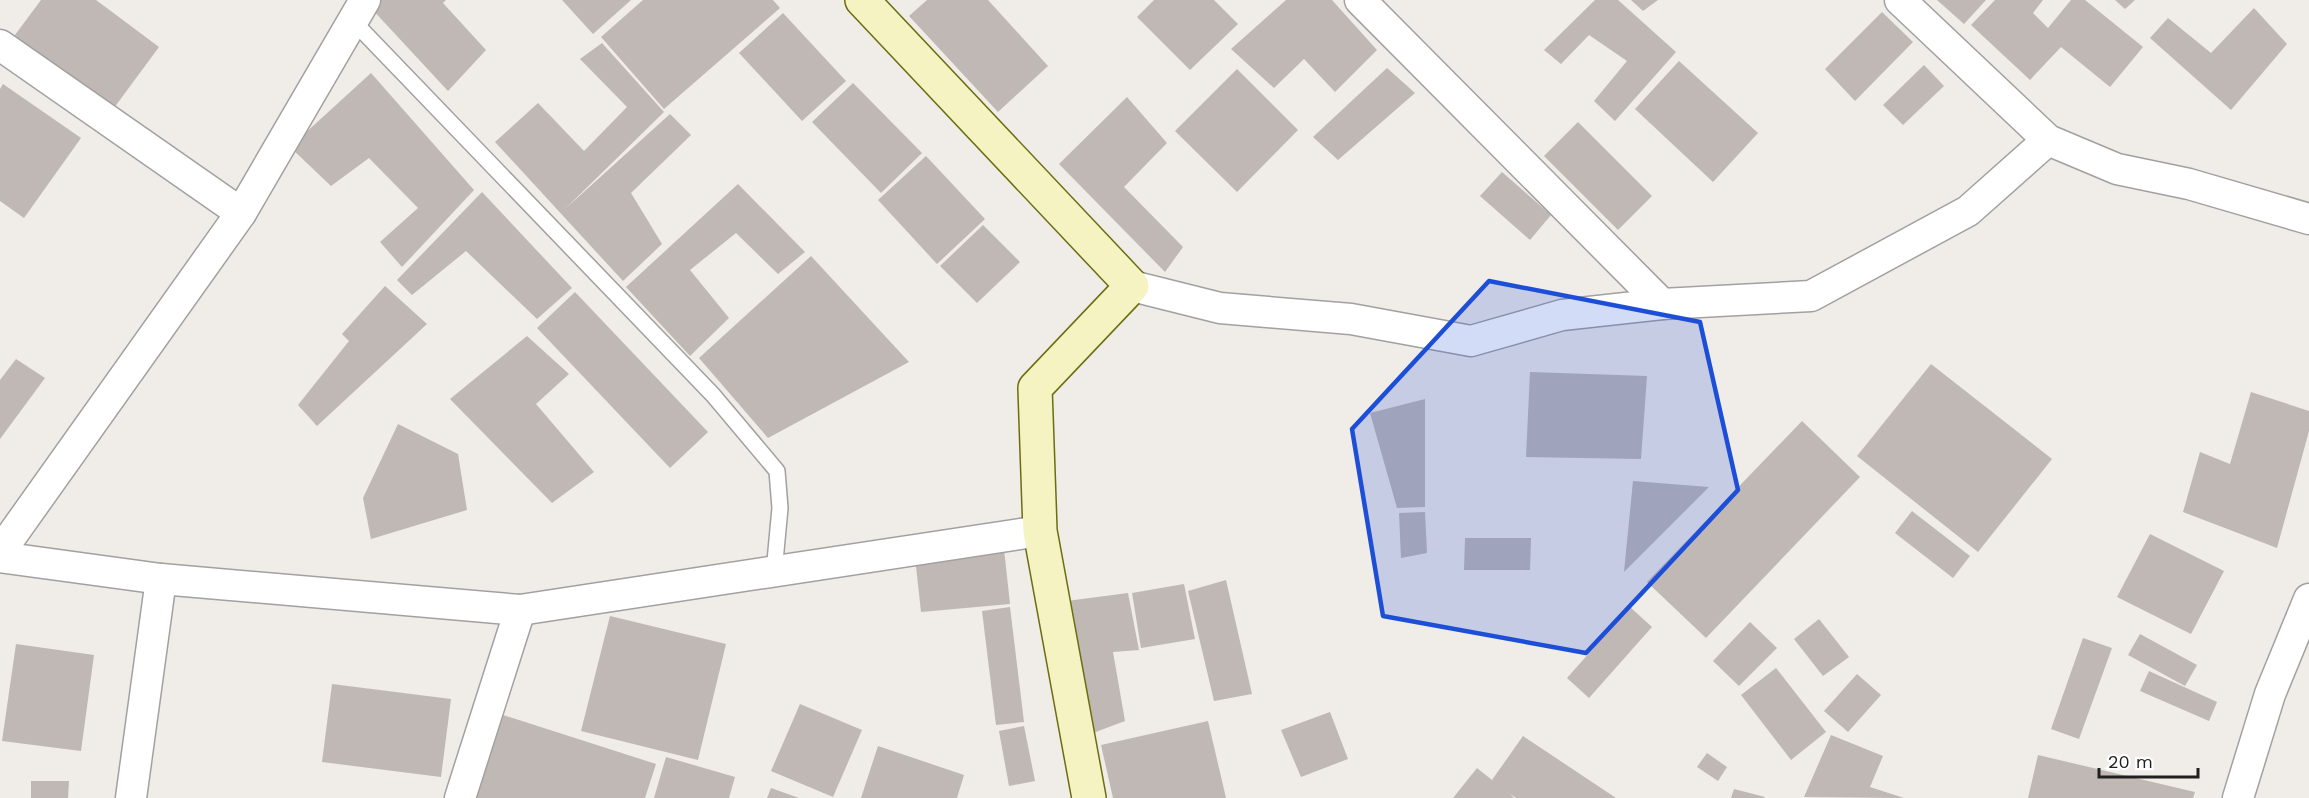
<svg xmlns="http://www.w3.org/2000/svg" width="2309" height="798" viewBox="0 0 2309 798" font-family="'Work Sans',sans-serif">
	<rect width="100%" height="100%" fill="#f0ece7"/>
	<g fill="#c0b8b4">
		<path d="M41 0H96L159 47 111 112 12 39Z"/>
		<path d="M378 0H446L443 3 486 50 448 91 370 7Z"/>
		<path d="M562 0H631L593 34Z"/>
		<path d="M643 0H773L780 8 664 109 601 37Z"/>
		<path d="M927 0H988L1048 66 998 112 909 16Z"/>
		<path d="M1154 0H1214L1238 24 1190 70 1137 17Z"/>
		<path d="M1286 0H1332L1377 50 1335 92 1304 59 1274 88 1231 49Z"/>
		<path d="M1595 0H1618L1676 52 1615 121 1594 101 1627 61 1589 35 1561 64 1544 50Z"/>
		<path d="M1631 0H1658L1643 11Z"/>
		<path d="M1937 0H1986L1964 24Z"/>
		<path d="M1995 0H2043L2033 13 2048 28 2071 0H2085L2143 47 2110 87 2061 47 2030 80 1971 25Z"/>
		<path d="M2115 0H2135L2125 9Z"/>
		<path d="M2254 8 2287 44 2231 110 2150 38 2168 18 2211 53Z"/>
		<path d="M1882 12 1913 42 1855 101 1825 69Z"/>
		<path d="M783 13 846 81 802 121 739 53Z"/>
		<path d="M602 43 664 112 565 209 670 114 691 135 631 193 662 244 623 281 495 142 538 103 584 151 627 107 580 59Z"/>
		<path d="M1679 61 1758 133 1713 182 1635 109Z"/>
		<path d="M1924 65 1944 86 1903 125 1883 105Z"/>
		<path d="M1387 68 1415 93 1338 160 1313 137Z"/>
		<path d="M1237 69 1298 130 1237 192 1175 131Z"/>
		<path d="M371 73 474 190 402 267 380 242 418 208 369 158 331 186 290 147Z"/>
		<path d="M853 83 922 153 881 193 812 122Z"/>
		<path d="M3 84 81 138 24 218 0 201V89Z"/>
		<path d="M1127 97 1167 143 1124 187 1183 247 1165 272 1059 164Z"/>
		<path d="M1578 122 1652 196 1618 230 1544 156Z"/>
		<path d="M926 156 985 219 937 264 878 200Z"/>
		<path d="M1502 172 1551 215 1530 240 1480 196Z"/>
		<path d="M738 184 805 252 778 274 736 233 690 270 729 318 690 356 626 287Z"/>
		<path d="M482 192 572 288 537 319 466 251 412 295 397 280Z"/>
		<path d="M983 225 1020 262 977 303 940 266Z"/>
		<path d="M811 256 909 362 768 438 699 358Z"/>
		<path d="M385 286 427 324 317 426 298 405 349 341 342 334Z"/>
		<path d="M575 292 708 432 670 468 537 328Z"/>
		<path d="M527 336 569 374 536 404 594 472 552 503 450 399Z"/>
		<path d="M16 359 45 378 0 439V380Z"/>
		<path d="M1931 364 2052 459 1978 552 1857 456Z"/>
		<path d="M1530 372 1647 376 1641 459 1526 457Z"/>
		<path d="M2251 392 2309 411V431L2277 548 2183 512 2200 452 2230 464Z"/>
		<path d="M1425 399V507L1397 508 1370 413Z"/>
		<path d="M1802 421 1860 477 1706 638 1647 582Z"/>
		<path d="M398 424 458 454 467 510 371 539 363 498Z"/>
		<path d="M1633 481 1709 487 1624 572Z"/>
		<path d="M1912 511 1970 556 1953 578 1895 533Z"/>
		<path d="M1425 512 1427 553 1401 558 1399 513Z"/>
		<path d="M2150 534 2224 571 2191 634 2117 597Z"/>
		<path d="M1465 538H1531L1530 570H1464Z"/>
		<path d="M1004 549 1010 604 921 612 915 557Z"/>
		<path d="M1226 580 1252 694 1214 701 1188 591Z"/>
		<path d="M1184 584 1195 639 1141 648 1132 593Z"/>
		<path d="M1128 593 1139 650 1113 652 1125 721 1093 733 1059 602Z"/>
		<path d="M1010 607 1024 722 996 725 982 611Z"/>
		<path d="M1630 607 1652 627 1589 698 1567 678Z"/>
		<path d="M610 616 726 644 698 760 581 731Z"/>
		<path d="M1819 619 1849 657 1823 676 1794 639Z"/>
		<path d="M1750 622 1777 648 1739 686 1713 661Z"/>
		<path d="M2140 634 2197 665 2185 686 2128 655Z"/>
		<path d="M2083 638 2112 648 2079 739 2051 729Z"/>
		<path d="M16 644 94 655 81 751 2 741Z"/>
		<path d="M1776 668 1826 732 1791 760 1741 695Z"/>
		<path d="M2149 671 2217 702 2209 721 2140 691Z"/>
		<path d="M1857 674 1881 695 1848 732 1824 711Z"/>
		<path d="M332 684 451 699 441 777 322 762Z"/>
		<path d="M800 704 862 730 833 797 771 771Z"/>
		<path d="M494 712 656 764 645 798H466Z"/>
		<path d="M1330 712 1348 759 1301 777 1281 730Z"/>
		<path d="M1208 721 1226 798H1113L1101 745Z"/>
		<path d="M1024 726 1035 781 1009 786 999 731Z"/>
		<path d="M1831 735 1883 756 1870 787 1904 798 1804 797Z"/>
		<path d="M1523 736 1616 798H1516L1510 794 1514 798H1453L1477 768 1492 780Z"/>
		<path d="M878 746 964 775 957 798H861Z"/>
		<path d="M1707 753 1727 767 1718 781 1697 767Z"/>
		<path d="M2038 755 2195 792 2193 798H2028Z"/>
		<path d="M666 757 735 777 729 798H654Z"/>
		<path d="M31 781H69L68 798H31Z"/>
		<path d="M771 788 799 798H767Z"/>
		<path d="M1734 789 1765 797 1764 798H1731Z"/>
	</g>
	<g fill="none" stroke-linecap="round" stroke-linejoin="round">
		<g stroke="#a1a1a1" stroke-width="18">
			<path id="lane" d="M353 21 713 395 777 471 780 508 774 572"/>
		</g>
		<g stroke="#a1a1a1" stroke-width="33">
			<g id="street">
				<path d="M1360 0 1662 304"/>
				<path d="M1900 0 2048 140 2117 169 2189 184 2309 219"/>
				<path d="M0 45 241 213"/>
				<path d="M1132 286 1220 308 1351 319 1471 341 1562 315 1662 304 1811 296 1968 211 2048 140"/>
				<path d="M0 552 241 213 365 0"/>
				<path d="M0 557 161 579 520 610 1040 531"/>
				<path d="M131 798 161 579"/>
				<path d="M460 798 520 610"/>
				<path d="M2238 798 2270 694 2309 599"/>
			</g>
		</g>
		<g stroke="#6a6e10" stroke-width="36">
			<path id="secondary" d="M862 0 1132 286 1035 388 1040 531 1089 798"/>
		</g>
		<use href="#lane" stroke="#fff" stroke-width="15"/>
		<use href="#street" stroke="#fff" stroke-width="30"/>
		<use href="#secondary" stroke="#f4f3c1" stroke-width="33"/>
	</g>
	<path fill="#1d4ed8" fill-opacity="0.2" stroke="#1d4ed8" stroke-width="4.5" stroke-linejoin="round" d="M1489 281 1700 322 1738 490 1586 653 1383 616 1352 429Z"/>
	<path d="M2099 768v9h99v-9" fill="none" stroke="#202020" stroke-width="3"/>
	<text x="2108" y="768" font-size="18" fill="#202020" stroke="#ffffff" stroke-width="4.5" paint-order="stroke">20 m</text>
</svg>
